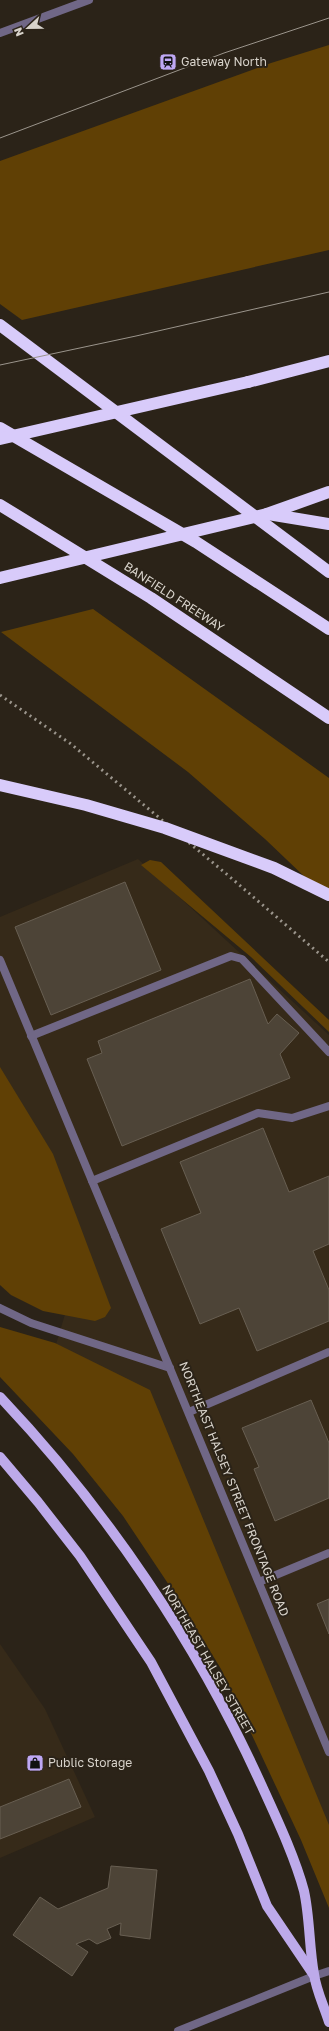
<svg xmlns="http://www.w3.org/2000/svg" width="329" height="2031" viewBox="0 0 329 2031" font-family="'Golos Text',sans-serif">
	<rect width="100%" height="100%" fill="#2b2318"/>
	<g fill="#362a19">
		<path d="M138 859 329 1035V1897L243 1704 163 1563 37 1408 66 1311 0 1197V917Z"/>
		<path d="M0 1644 45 1709 95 1817 0 1858Z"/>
	</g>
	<g fill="#604005">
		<path d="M329 45V250L22 320 0 304V161L271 63Z"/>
		<path d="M93 609 329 778V900L265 839 188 772 1 632Z"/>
		<path d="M150 860 161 862 329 1020V1032L251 957 141 865Z"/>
		<path d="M0 1067 53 1154 111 1308 105 1317 95 1321 43 1311 11 1295 0 1285Z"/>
		<path d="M0 1327 55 1343 150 1390 329 1825V1908L301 1840 221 1669 175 1594 123 1516 73 1454 0 1377Z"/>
	</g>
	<g fill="#4d4437" stroke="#685f52">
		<path d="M125 882 161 970 51 1015 15 927Z"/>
		<path d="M250 979 268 1024 277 1014 299 1033 280 1054 290 1078 122 1146 87 1059 102 1053 98 1041Z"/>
		<path d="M263 1128 289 1192 329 1176V1244L313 1251 329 1290V1321L257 1351 239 1308 200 1324 161 1229 201 1213 180 1162Z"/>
		<path d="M311 1400 329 1443V1498L275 1521 254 1469 259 1467 242 1428Z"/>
		<path d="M329 1599V1634L317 1604Z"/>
		<path d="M69 1779 81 1807 0 1839V1807Z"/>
		<path d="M111 1866 157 1870 150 1939 120 1935 121 1923 107 1929 111 1938 97 1944 89 1939 76 1944 88 1952 72 1976 13 1935 40 1897 58 1909 108 1888Z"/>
	</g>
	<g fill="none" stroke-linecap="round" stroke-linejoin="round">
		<g stroke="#706786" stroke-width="8">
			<path d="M0 33 89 0"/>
			<path d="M0 960 115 1236"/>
			<path d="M31 1036 231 956 242 959 329 1052"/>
			<path d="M92 1181 258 1113 292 1118 329 1106"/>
			<path d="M0 1308 31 1323 170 1368"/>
			<path d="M189 1412 329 1352"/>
			<path d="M259 1582 329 1553"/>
		</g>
		<g stroke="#706786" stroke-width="8">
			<path d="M115 1236 329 1752"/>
			<path d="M314 1976 329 1971"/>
		</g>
		<path stroke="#706786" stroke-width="8" d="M178 2031 314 1976"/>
		<g stroke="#bdaaea" stroke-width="10">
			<path d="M0 1397C107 1510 197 1643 261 1784 276 1817 295 1857 304 1891 310 1918 309 1947 314 1974 316 1990 324 2006 329 2022"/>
			<path d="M0 1457 38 1502 80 1556 151 1662 209 1771 238 1834 267 1906 313 1974"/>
		</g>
		<g stroke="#d8cbfa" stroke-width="12">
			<path d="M0 325 329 572"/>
			<path d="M248 382 329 361"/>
			<path d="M0 428 196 542 329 629"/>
			<path d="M0 505 151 598 329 718"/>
			<path d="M267 514 329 492"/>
			<path d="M268 514 329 524"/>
		</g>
		<g stroke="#9b958c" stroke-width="1">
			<path d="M0 138 224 53 329 18"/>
			<path d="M0 365 136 336 329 292"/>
		</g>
		<path stroke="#9b958c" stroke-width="3" stroke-dasharray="2 4" stroke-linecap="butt" d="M0 695 71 744 230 877 329 962"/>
		<g stroke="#d8cbfa" stroke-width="12">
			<path d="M0 439 248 382"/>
			<path d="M0 578 267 514"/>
			<path d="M0 785 86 805 165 828 274 868 329 895"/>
		</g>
	</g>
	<defs>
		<g id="station-square" transform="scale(0.9)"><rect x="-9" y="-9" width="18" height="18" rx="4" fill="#bfa8f4" stroke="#2b2318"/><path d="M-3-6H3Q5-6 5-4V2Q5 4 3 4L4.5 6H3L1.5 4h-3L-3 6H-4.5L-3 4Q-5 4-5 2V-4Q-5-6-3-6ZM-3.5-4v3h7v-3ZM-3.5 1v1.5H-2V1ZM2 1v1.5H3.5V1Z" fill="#111"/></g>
		<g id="shop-square" transform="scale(0.9)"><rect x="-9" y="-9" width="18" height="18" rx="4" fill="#bfa8f4" stroke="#2b2318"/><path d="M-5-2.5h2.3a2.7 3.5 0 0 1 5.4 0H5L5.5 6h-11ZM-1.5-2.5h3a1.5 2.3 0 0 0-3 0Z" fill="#111"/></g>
	</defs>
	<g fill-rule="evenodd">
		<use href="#station-square" x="168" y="62"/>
		<use href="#shop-square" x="35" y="1763"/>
	</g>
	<g text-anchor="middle" stroke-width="4" stroke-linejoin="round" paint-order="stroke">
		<g font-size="12" fill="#d8d3cb" stroke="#2b2318" text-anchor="start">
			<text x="181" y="66">Gateway North</text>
			<text x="48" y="1767">Public Storage</text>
		</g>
		<g font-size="12" fill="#d8d3cb" stroke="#2b2318">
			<text transform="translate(174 597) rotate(33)" y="4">BANFIELD FREEWAY</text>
			<text transform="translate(234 1489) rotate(68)" y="4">NORTHEAST HALSEY STREET FRONTAGE ROAD</text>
			<text transform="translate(208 1660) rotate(60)" y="4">NORTHEAST HALSEY STREET</text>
		</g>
	</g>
	<g transform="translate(28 28) rotate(248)" stroke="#2b2318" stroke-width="3" paint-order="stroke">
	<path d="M0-3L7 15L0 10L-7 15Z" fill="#d8d3cb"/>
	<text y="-6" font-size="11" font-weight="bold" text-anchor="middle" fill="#d8d3cb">N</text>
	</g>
</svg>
